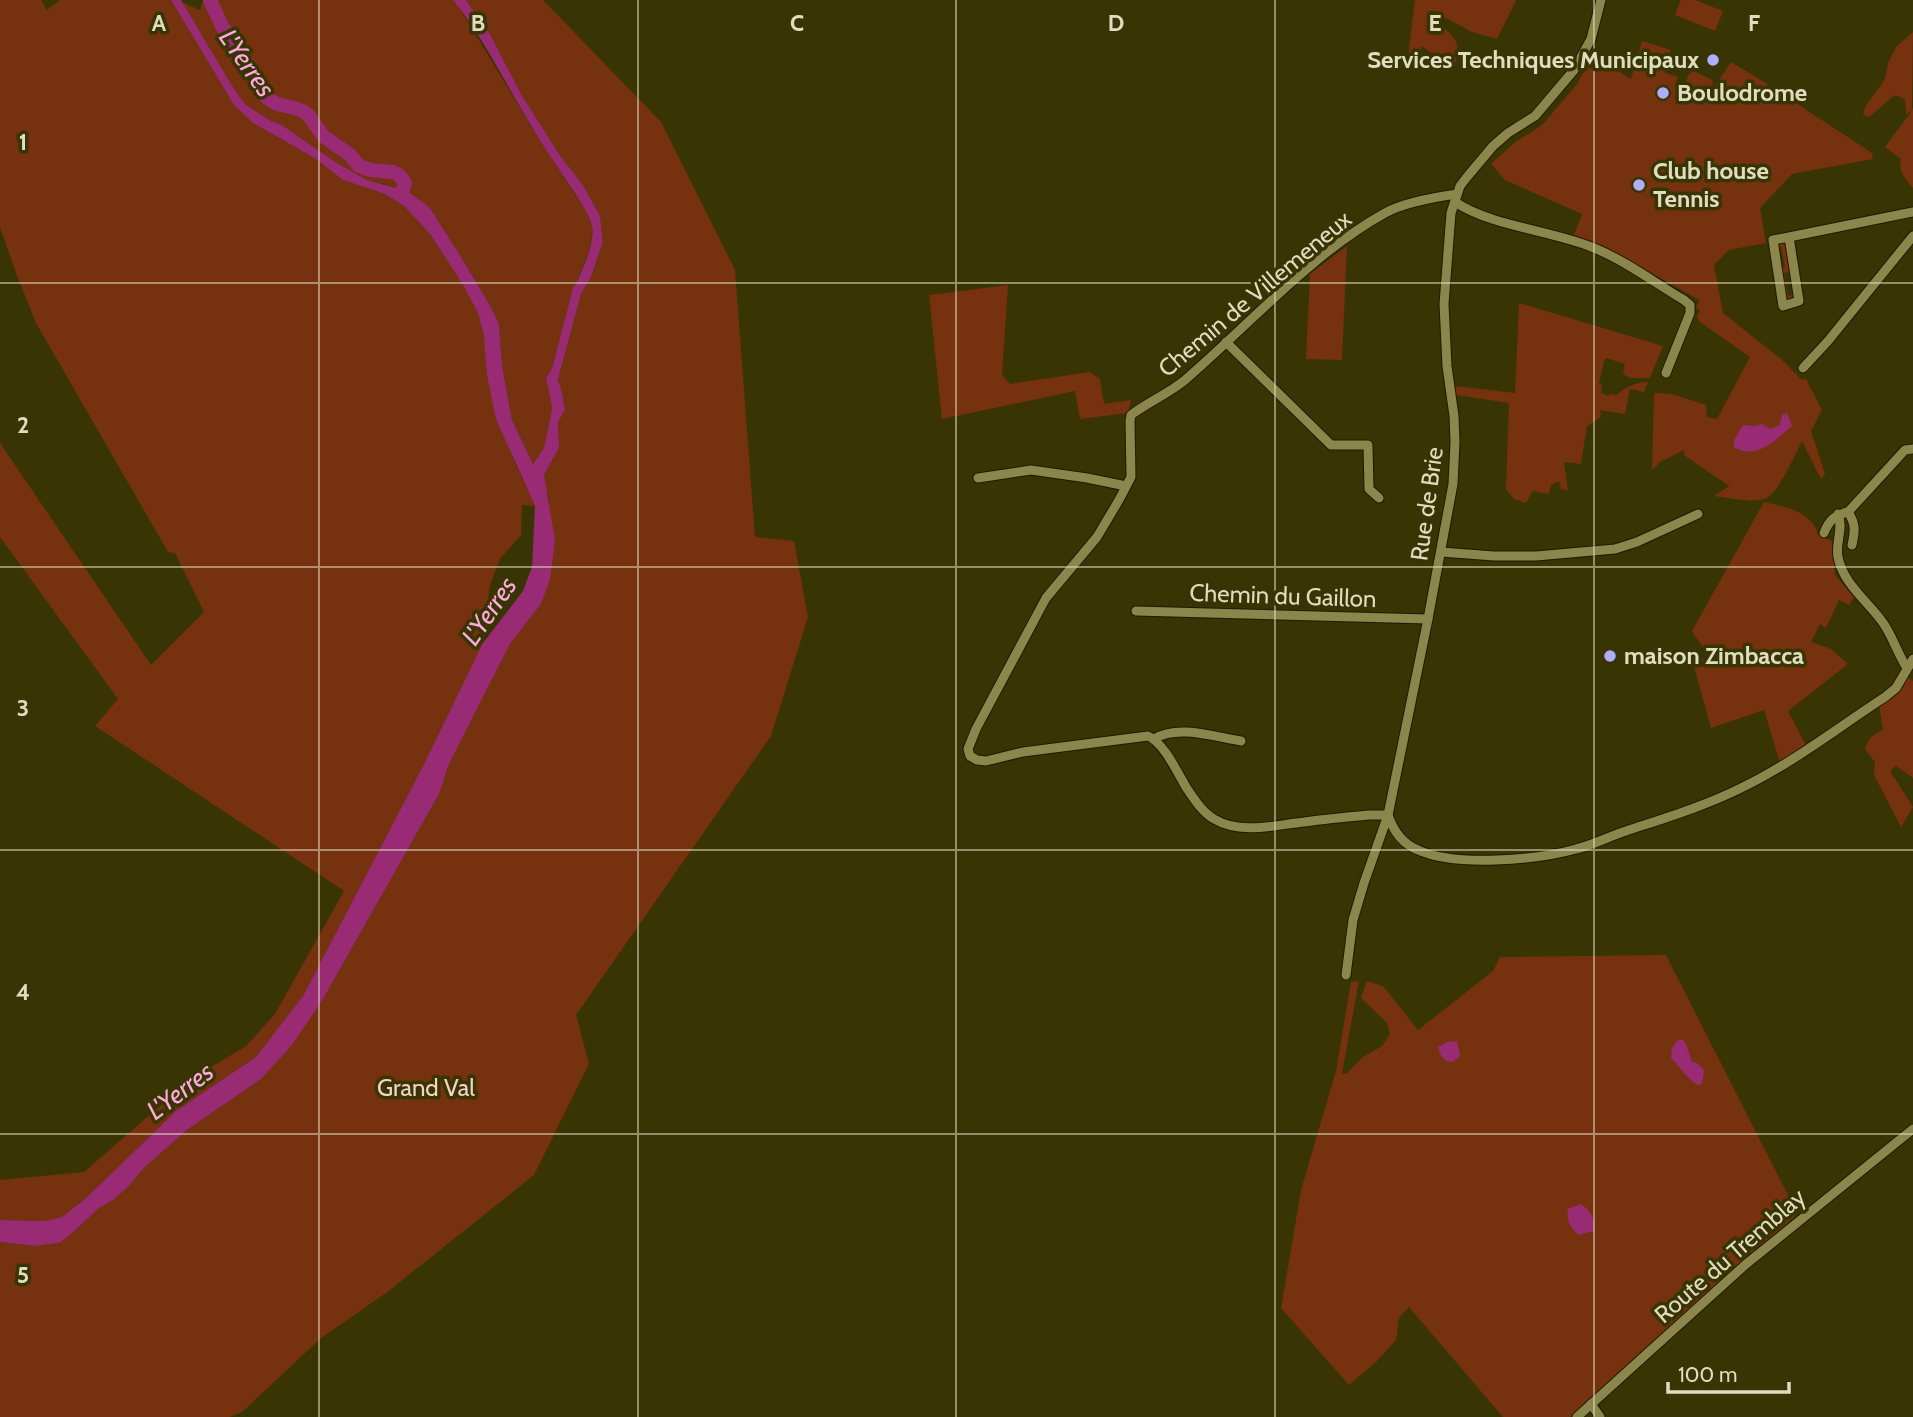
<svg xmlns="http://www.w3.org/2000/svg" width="1913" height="1417" viewBox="0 0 1913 1417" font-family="Cabin,sans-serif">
	<rect width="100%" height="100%" fill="#383404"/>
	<g fill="#76320f">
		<path d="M0 0H41L47 10 60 0H171L234 105 253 123 316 159 343 180 385 194 404 206 430 234 463 285 478 313 484 336 488 375 513 458 535 506 522 505 521 535 500 559 490 585 483 643 423 766 303 996 256 1057 176 1111 85 1199 62 1217 48 1221 0 1220V1180L84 1172 190 1080 246 1046 275 1014 344 891 95 726 118 699 0 537V443L151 665 204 612 175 553 168 552 36 323 16 273 0 227Z"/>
		<path d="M203 0H453L459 7 532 128 587 213C589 218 592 224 592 229 593 245 581 275 573 288L552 368 546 378 552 408 544 448 533 464 512 420 502 365 499 324 491 307 461 257 430 208 391 186 367 180 337 163 282 125 271 121 245 104 231 84 182 2 200 10Z"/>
		<path d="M466 0H543L661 122 735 270 755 537 794 541 808 617 771 736 576 1015 589 1064 534 1175 386 1293 321 1338 242 1412 230 1417H0V1242L35 1246 59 1243 69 1236 99 1208 113 1200 127 1188 145 1167 187 1130 261 1079 323 999 439 794 449 764 510 644 541 604 549 499 545 486 544 475 559 448 558 422 565 409 562 392 558 381 581 294 591 277 603 242 600 216 583 185 559 154 521 94 490 34Z"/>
		<path d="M1415 0H1515L1516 1 1497 39 1472 32 1431 10 1429 16C1450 34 1466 39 1453 69L1422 46 1416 62 1407 63Z"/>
		<path d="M1681 0H1695L1723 11 1715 31 1675 15Z"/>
		<path d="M1913 32 1912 108 1913 109V188C1906 179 1897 171 1901 159L1885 147 1913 109 1906 115 1905 99 1895 95 1869 117 1863 115 1865 107 1885 79 1888 63 1896 47Z"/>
		<path d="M1642 41 1671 50 1665 73 1678 77 1676 83 1707 98 1731 62 1761 80 1872 153 1873 159 1792 174 1760 208 1766 243 1729 250 1714 265 1723 313 1781 359 1802 380 1806 379 1822 410 1811 431 1825 474 1821 479 1802 441C1796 453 1779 491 1768 497 1756 505 1727 497 1714 496L1729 486 1684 455V450L1660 462 1652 470 1654 393 1672 394 1706 405 1707 417 1717 419 1750 357 1700 322 1697 317 1700 311 1696 308 1699 300 1606 247 1574 235 1582 214 1505 180 1491 164 1515 142 1536 129 1544 123 1577 84 1593 56 1631 79Z"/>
		<path d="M1694 71 1712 80 1713 83 1708 93 1687 84 1686 81 1690 73Z"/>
		<path d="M1780 242 1786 246 1790 272 1784 273 1788 296 1794 295 1792 300 1787 301 1779 269 1785 267 1781 247 1775 248Z"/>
		<path d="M1347 246 1342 360 1306 359 1310 274Z"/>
		<path d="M1008 285 1002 374 1010 384 1090 372 1100 379 1104 404 1131 400 1128 413 1080 419 1075 391 942 419 929 295Z"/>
		<path d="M1519 303 1663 346 1650 378H1630L1623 374 1625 364 1606 358 1604 361 1599 383 1602 385 1601 393 1609 396 1610 394 1616 395C1627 387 1635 382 1648 382L1644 392 1630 389 1625 414 1600 410 1601 417 1587 426 1581 464 1564 462 1568 490 1561 489 1559 481 1551 485 1549 494 1533 491 1526 503 1514 499 1506 489 1509 403 1456 395 1455 386 1515 393Z"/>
		<path d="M1764 502C1785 507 1812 511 1818 535L1832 541 1835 575 1854 597 1849 605 1839 600 1826 628 1820 624 1811 642 1831 649 1848 664 1788 711 1807 747 1780 763 1764 710 1711 728 1693 663 1709 657 1692 631Z"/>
		<path d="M1907 677 1913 681V778L1896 766 1890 771 1913 807 1901 827 1874 775 1875 762 1865 749 1870 738 1883 729 1879 705Z"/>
		<path d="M1666 955 1796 1211 1795 1216 1570 1417H1503L1409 1307 1399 1318 1396 1340 1376 1362 1349 1385 1281 1308 1301 1190 1336 1071 1351 982 1359 981 1342 1073 1346 1074 1363 1057 1382 1046 1390 1034 1387 1023 1361 998 1367 981 1383 986 1418 1030 1493 971 1500 957Z"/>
	</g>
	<g fill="#992b74">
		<path d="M171 0H181L231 84 245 104 271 121 282 125 337 163 367 180 407 191 430 208 461 257 491 307 499 324 502 365 512 420 533 464 544 448 552 408 546 378 552 368 573 288C581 276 595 242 592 227 591 219 585 210 581 203 565 177 547 153 532 127 506 85 484 38 453 0H466L490 34 521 94 559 154 583 185 600 216 603 242 591 277 581 294 558 380 562 392 565 410 558 422 559 448 544 475 555 540 550 579 541 604 510 644 449 764 439 794 323 999 292 1045 261 1079 187 1130 145 1167 127 1188 113 1200 99 1208 69 1236 59 1243 35 1246 0 1242V1220L46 1221 62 1217 85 1199 176 1111 256 1057 303 996 423 766 483 643 523 591 532 567 535 506 496 419 487 375 484 336 478 313 463 285 430 234 404 206 385 194 343 180 316 159 253 123 234 105Z"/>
		<path d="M1787 413 1792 426C1776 440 1755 461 1734 447V440L1743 425 1754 426 1762 424 1770 429 1780 425 1782 415Z"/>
		<path d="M1678 1040H1683L1686 1044 1692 1062 1697 1063 1704 1070 1702 1084 1697 1085C1686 1077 1681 1068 1671 1058L1672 1048Z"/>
		<path d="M1457 1041 1460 1056 1453 1062C1443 1062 1440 1055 1438 1047L1447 1042Z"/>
		<path d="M1581 1204C1591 1211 1595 1218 1594 1231L1578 1235C1570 1226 1566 1221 1568 1209Z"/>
	</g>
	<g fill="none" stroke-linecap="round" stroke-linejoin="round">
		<path stroke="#992b74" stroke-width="14" d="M210 0 222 26 252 70 262 91 267 98 277 104 295 108 303 111 309 116 323 136 350 155 359 166 371 170 393 172 399 175 405 183 401 195"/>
		<g stroke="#1e1b00" stroke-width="11">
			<g id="street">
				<path d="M1455 202C1493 227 1551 230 1594 248 1626 261 1655 283 1684 300L1690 305V313L1666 373"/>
				<path d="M1789 237 1799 301 1783 306 1773 240 1789 237 1913 212"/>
				<path d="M1226 342 1331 445H1368L1369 489 1379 498"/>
				<path d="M1803 368 1828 341 1913 236"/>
				<path d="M978 478 1031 470 1087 478 1126 486"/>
				<path d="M1848 512C1856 524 1855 531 1852 545"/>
				<path d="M1838 514C1844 528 1835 543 1838 557 1843 583 1866 600 1881 620 1892 634 1897 653 1907 668"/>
				<path d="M1824 533C1829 520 1835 515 1848 512L1905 450 1913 449"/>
				<path d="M1441 552 1494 556H1536L1615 549 1637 542 1698 514"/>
				<path d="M1136 611 1428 619"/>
				<path d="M1154 739C1178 724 1215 737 1241 741"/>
				<path d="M1388 815H1369C1347 817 1326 819 1304 822 1275 825 1241 835 1214 819 1202 812 1194 799 1186 787 1177 772 1164 743 1148 736L1023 752 986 761 977 760 970 756 968 749 976 729 1046 598 1097 537 1119 500 1131 477 1130 421 1131 415C1148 402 1168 394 1185 380 1249 325 1311 254 1385 213 1403 203 1436 197 1457 194"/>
				<path d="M1388 815C1393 830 1403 844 1418 850 1455 867 1537 860 1576 849 1593 845 1610 836 1626 831 1665 818 1705 806 1741 788 1793 763 1837 728 1885 697L1896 688 1913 659"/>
				<path d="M1346 975 1353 920 1364 883 1388 815 1428 619 1453 484 1455 442 1454 416 1447 366 1444 304 1451 213 1460 186 1467 177 1493 146 1508 133 1535 116 1574 70 1591 39 1601 0"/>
				<path d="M1591 1404 1600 1417"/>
				<path d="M1577 1417 1745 1265 1913 1129"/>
			</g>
		</g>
		<use href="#street" stroke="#8b864b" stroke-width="9"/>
	</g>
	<path fill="none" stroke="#dfddbf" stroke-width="2" stroke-opacity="0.55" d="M319 0V1417M638 0V1417M956 0V1417M1275 0V1417M1594 0V1417M0 283H1913M0 567H1913M0 850H1913M0 1134H1913"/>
	<g fill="#afaefa" stroke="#383404" stroke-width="2.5">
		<circle cx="1713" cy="60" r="7"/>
		<circle cx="1663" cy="93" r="7"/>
		<circle cx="1639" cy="185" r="7"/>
		<circle cx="1610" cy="656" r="7"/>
	</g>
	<g text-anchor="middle" stroke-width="7" stroke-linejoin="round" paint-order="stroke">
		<g font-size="24" font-weight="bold" fill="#dfddbf" stroke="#383404" text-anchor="start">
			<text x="1699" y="68" text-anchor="end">Services Techniques Municipaux</text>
			<text x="1677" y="101">Boulodrome</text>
			<text x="1653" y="179">Club house<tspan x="1653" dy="28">Tennis</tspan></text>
			<text x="1624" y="664">maison Zimbacca</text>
		</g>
		<g font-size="24" fill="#dfddbf" stroke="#383404">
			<text transform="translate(1255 294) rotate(-40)" y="8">Chemin de Villemeneux</text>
			<text transform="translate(1427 504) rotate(-82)" y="8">Rue de Brie</text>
			<text transform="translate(1283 596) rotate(2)" y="8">Chemin du Gaillon</text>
			<text transform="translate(1730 1256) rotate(-41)" y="8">Route du Tremblay</text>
		</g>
		<g font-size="24" fill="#f2d3c6" stroke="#383404">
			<text x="426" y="1096">Grand Val</text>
		</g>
		<g font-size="26" font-style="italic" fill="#feaadb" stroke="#383404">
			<text transform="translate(247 63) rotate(55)" y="9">L'Yerres</text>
			<text transform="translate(489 611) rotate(-56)" y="9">L'Yerres</text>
			<text transform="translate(180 1091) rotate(-37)" y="9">L'Yerres</text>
		</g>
	</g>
	<g font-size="23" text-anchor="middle" font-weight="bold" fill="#dfddbf" stroke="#383404" stroke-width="7" stroke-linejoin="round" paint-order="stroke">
		<text x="159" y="31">A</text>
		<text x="478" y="31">B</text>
		<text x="797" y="31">C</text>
		<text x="1116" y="31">D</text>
		<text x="1435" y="31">E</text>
		<text x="1754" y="31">F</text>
		<text x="23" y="150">1</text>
		<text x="23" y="433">2</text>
		<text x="23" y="716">3</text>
		<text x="23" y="1000">4</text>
		<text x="23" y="1283">5</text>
	</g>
	<path d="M1668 1382v10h121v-10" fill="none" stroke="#dfddbf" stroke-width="3.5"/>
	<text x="1678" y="1382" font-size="21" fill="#dfddbf" stroke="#383404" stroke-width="5" paint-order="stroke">100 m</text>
</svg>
